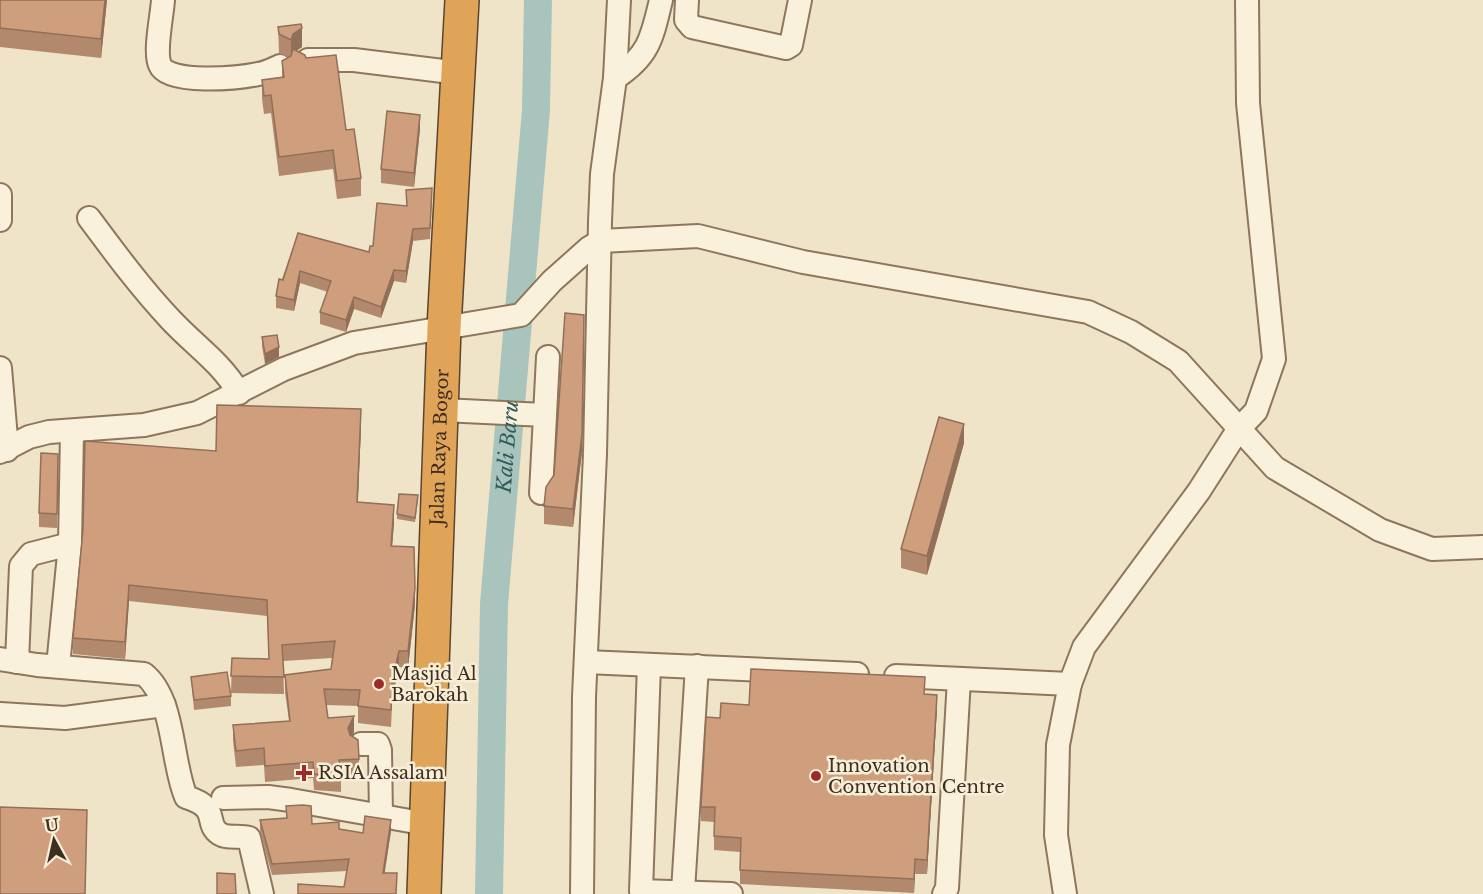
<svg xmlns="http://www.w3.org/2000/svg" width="1483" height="894" viewBox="0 0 1483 894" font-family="'Libre Baskerville',serif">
	<rect width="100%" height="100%" fill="#f0e4c8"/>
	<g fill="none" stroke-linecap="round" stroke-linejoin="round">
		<path stroke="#a9c4bc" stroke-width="28" id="s1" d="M489 894 494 604 536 110 538 0"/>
		<g stroke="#8d765c" stroke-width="26">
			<g id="minor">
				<path d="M163 0C162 16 154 52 160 65 168 85 239 78 258 74 266 73 273 69 280 66"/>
				<path d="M687 0 686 20 692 27 786 48 791 45 800 0"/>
				<path d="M308 60H354L459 73"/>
				<path d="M615 78C649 56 652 38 661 0"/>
				<path d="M0 195V220"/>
				<path d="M89 218C115 253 140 287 170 319 195 346 220 361 239 393"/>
				<path d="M0 368 7 450"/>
				<path d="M443 410 545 415"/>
				<path d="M0 452 29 437 49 432 144 425 197 413 284 369 354 343 521 315 552 281 589 248 601 241 698 236 803 262 1088 312 1131 332 1178 361 1275 468 1380 530 1432 549 1483 547"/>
				<path d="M541 493 548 357"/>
				<path d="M0 659 37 665 144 674C175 699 171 762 186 797 222 808 203 823 220 834 228 839 240 835 249 838L262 894"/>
				<path d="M17 662 21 566 31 554 70 544"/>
				<path d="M586 662 857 674"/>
				<path d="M649 665 641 891 731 894"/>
				<path d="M58 666 70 544 72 432"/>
				<path d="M896 676 1070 684"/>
				<path d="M0 714 65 718 164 705"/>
				<path d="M361 744H378L380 750 381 816"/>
				<path d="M223 798 268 797 291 800 427 824"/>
				<path d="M683 891 697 666"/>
				<path d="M582 894 584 697 595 454 600 222 602 174 615 78 619 0"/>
				<path d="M944 894 947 888 959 679"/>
				<path d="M1065 894 1056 835 1058 745 1070 684 1084 647 1199 491 1238 430 1256 411 1274 359 1248 103 1247 0"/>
			</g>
		</g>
		<g stroke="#5b4430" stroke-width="36">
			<g id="highway">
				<path id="s2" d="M424 894 444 328 462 0"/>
			</g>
		</g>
		<use href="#minor" stroke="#faf1dc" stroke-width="22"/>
		<use href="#highway" stroke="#e0a458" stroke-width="33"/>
	</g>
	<g fill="#b2896c">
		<path d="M0 0H107L101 58 0 47Z"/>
		<path d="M278 27 302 47 296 51 306 58 346 130 361 178V196L337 199 333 169 279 176 271 113 264 114 262 99V80L282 78V61L288 57 279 53Z"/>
		<path d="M420 129 414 187 381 183V169Z"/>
		<path d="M406 190 432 199 430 239 413 241 406 283 394 281 381 318 354 309 346 332 320 324V312L328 292 300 283 294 311 276 308V296L298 233 369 252 406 206Z"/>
		<path d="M262 337 279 357 265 364 262 346Z"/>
		<path d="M361 426 358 502 394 522 392 546 415 605 408 668 399 667 392 699 391 727 358 723V706L326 705 328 718 354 732 352 736 359 759V775L341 776V792L314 790 313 778 265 782 264 765 236 767 233 741V725L289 721 285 692V675L331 669 332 658 283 661 284 694 231 693 232 658 269 659 267 616 129 601 125 659 73 654V638L216 451Z"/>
		<path d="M964 443 927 575 901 568V549Z"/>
		<path d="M582 452 573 527 544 524V506Z"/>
		<path d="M58 454 57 528 39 527V513Z"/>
		<path d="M418 500 415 522 397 519V514Z"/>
		<path d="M191 677 231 696V706L194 710Z"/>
		<path d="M925 694 937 709 927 874H915L914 893 740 884V852L714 850V822L701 821V807L720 718 749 705Z"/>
		<path d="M286 806 312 824 363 833 391 831 384 873 344 887 347 871 272 875 260 831V820L286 818Z"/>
	</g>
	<g fill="#916f58">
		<path d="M105 0H107L101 58V39Z"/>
		<path d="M302 28V47L293 53 291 59V40L293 34Z"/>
		<path d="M420 115V129L414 187V173Z"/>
		<path d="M413 229V241L406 283V271Z"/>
		<path d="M394 270V281L381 318V307Z"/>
		<path d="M300 271V283L294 311V300Z"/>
		<path d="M354 297V309L346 332V320Z"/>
		<path d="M584 334 582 452 573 527V509Z"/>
		<path d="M279 347V357L265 364V354Z"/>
		<path d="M361 409V426L357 519V502Z"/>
		<path d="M964 424V443L927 575V556Z"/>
		<path d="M394 505V522L391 563V546Z"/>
		<path d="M129 585V601L125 659V642Z"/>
		<path d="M415 588V605L408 668V651Z"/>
		<path d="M399 651V667L392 699 391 727 392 682Z"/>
		<path d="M937 695V709L927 874V860Z"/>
		<path d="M354 716V732L348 745V728Z"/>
		<path d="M391 820V831L383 884V873Z"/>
		<path d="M915 859V874L914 893V879Z"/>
	</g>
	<g fill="#cf9f7d" stroke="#916f58" stroke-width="1.5">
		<path d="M0 0H105L101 39 0 28Z"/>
		<path d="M301 24 302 28 293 34 291 40 279 34 278 27Z"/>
		<path d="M293 49 305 55 306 58 336 55 346 130 354 129 361 178 337 181 333 150 279 157 271 95 264 96 262 80 284 77 282 61 291 56Z"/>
		<path d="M387 111 420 115 414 173 381 169Z"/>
		<path d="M432 188 430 228 413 229 406 271 394 270 381 307 354 297 346 320 320 312 331 281 300 271 294 300 276 296 279 279 283 280 298 233 369 252 370 246H373L377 203 407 206 406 190Z"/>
		<path d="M565 313 584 315 582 434 573 509 544 506 546 487 554 475Z"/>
		<path d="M277 335 279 347 265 354 262 337Z"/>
		<path d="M217 405 361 409 357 502 394 505 391 546 414 547 415 588 408 651H399L392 682 391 710 358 706 360 690 324 689 328 718 354 716 348 728 350 735 358 740 359 759 339 760 341 776 314 774 313 762 265 766 264 748 236 751 233 725 290 721 285 675 331 669 335 641 282 645 284 677 231 676 232 658 269 659 267 600 129 585 125 642 73 638 83 529 85 441 216 451Z"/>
		<path d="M939 417 964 424 927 556 901 549Z"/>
		<path d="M41 453 58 454 57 514 39 513Z"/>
		<path d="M399 494 418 495 415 518 397 514Z"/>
		<path d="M751 669 925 677 924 694 937 695 927 860 915 859 914 879 740 870 741 838 714 836 715 807H701L706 717 720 718 721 703 749 705Z"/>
		<path d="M227 672 231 696 194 700 191 677Z"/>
		<path d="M303 805 311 806 312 824 339 822V829L363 833 365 816 391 820 383 873H397L396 894H298V884L344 887 349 859 272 864 260 820 287 818 286 806Z"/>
		<path d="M0 807 87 810 85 894H0Z"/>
		<path d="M217 873 235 874 236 894H217Z"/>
	</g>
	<g fill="#9e2a2b" stroke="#f7eed8" stroke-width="2">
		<circle cx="379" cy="684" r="6"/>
		<path d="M301 764h6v6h6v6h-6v6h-6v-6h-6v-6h6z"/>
		<circle cx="816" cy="776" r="6"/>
	</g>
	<g text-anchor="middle" stroke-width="5" stroke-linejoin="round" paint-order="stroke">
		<g font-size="18" fill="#3d2e20" stroke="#f7eed8">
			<text dy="6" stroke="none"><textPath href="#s2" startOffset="447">Jalan Raya Bogor</textPath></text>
		</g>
		<g font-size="18" fill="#3d2e20" stroke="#f7eed8" text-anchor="start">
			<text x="391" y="680">Masjid Al<tspan x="391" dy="21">Barokah</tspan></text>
			<text x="828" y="772">Innovation<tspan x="828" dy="21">Convention Centre</tspan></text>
			<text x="318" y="779">RSIA Assalam</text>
		</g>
		<g font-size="20" font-style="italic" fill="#2f5d5a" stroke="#f7eed8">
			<text dy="7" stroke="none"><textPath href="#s1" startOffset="448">Kali Baru</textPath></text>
		</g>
	</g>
	<g transform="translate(54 840) rotate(352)" stroke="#f7eed8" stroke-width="4.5" paint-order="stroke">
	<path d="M0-4.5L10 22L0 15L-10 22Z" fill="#3d2e20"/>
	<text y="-9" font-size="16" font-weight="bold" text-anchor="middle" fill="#3d2e20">U</text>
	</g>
</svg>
